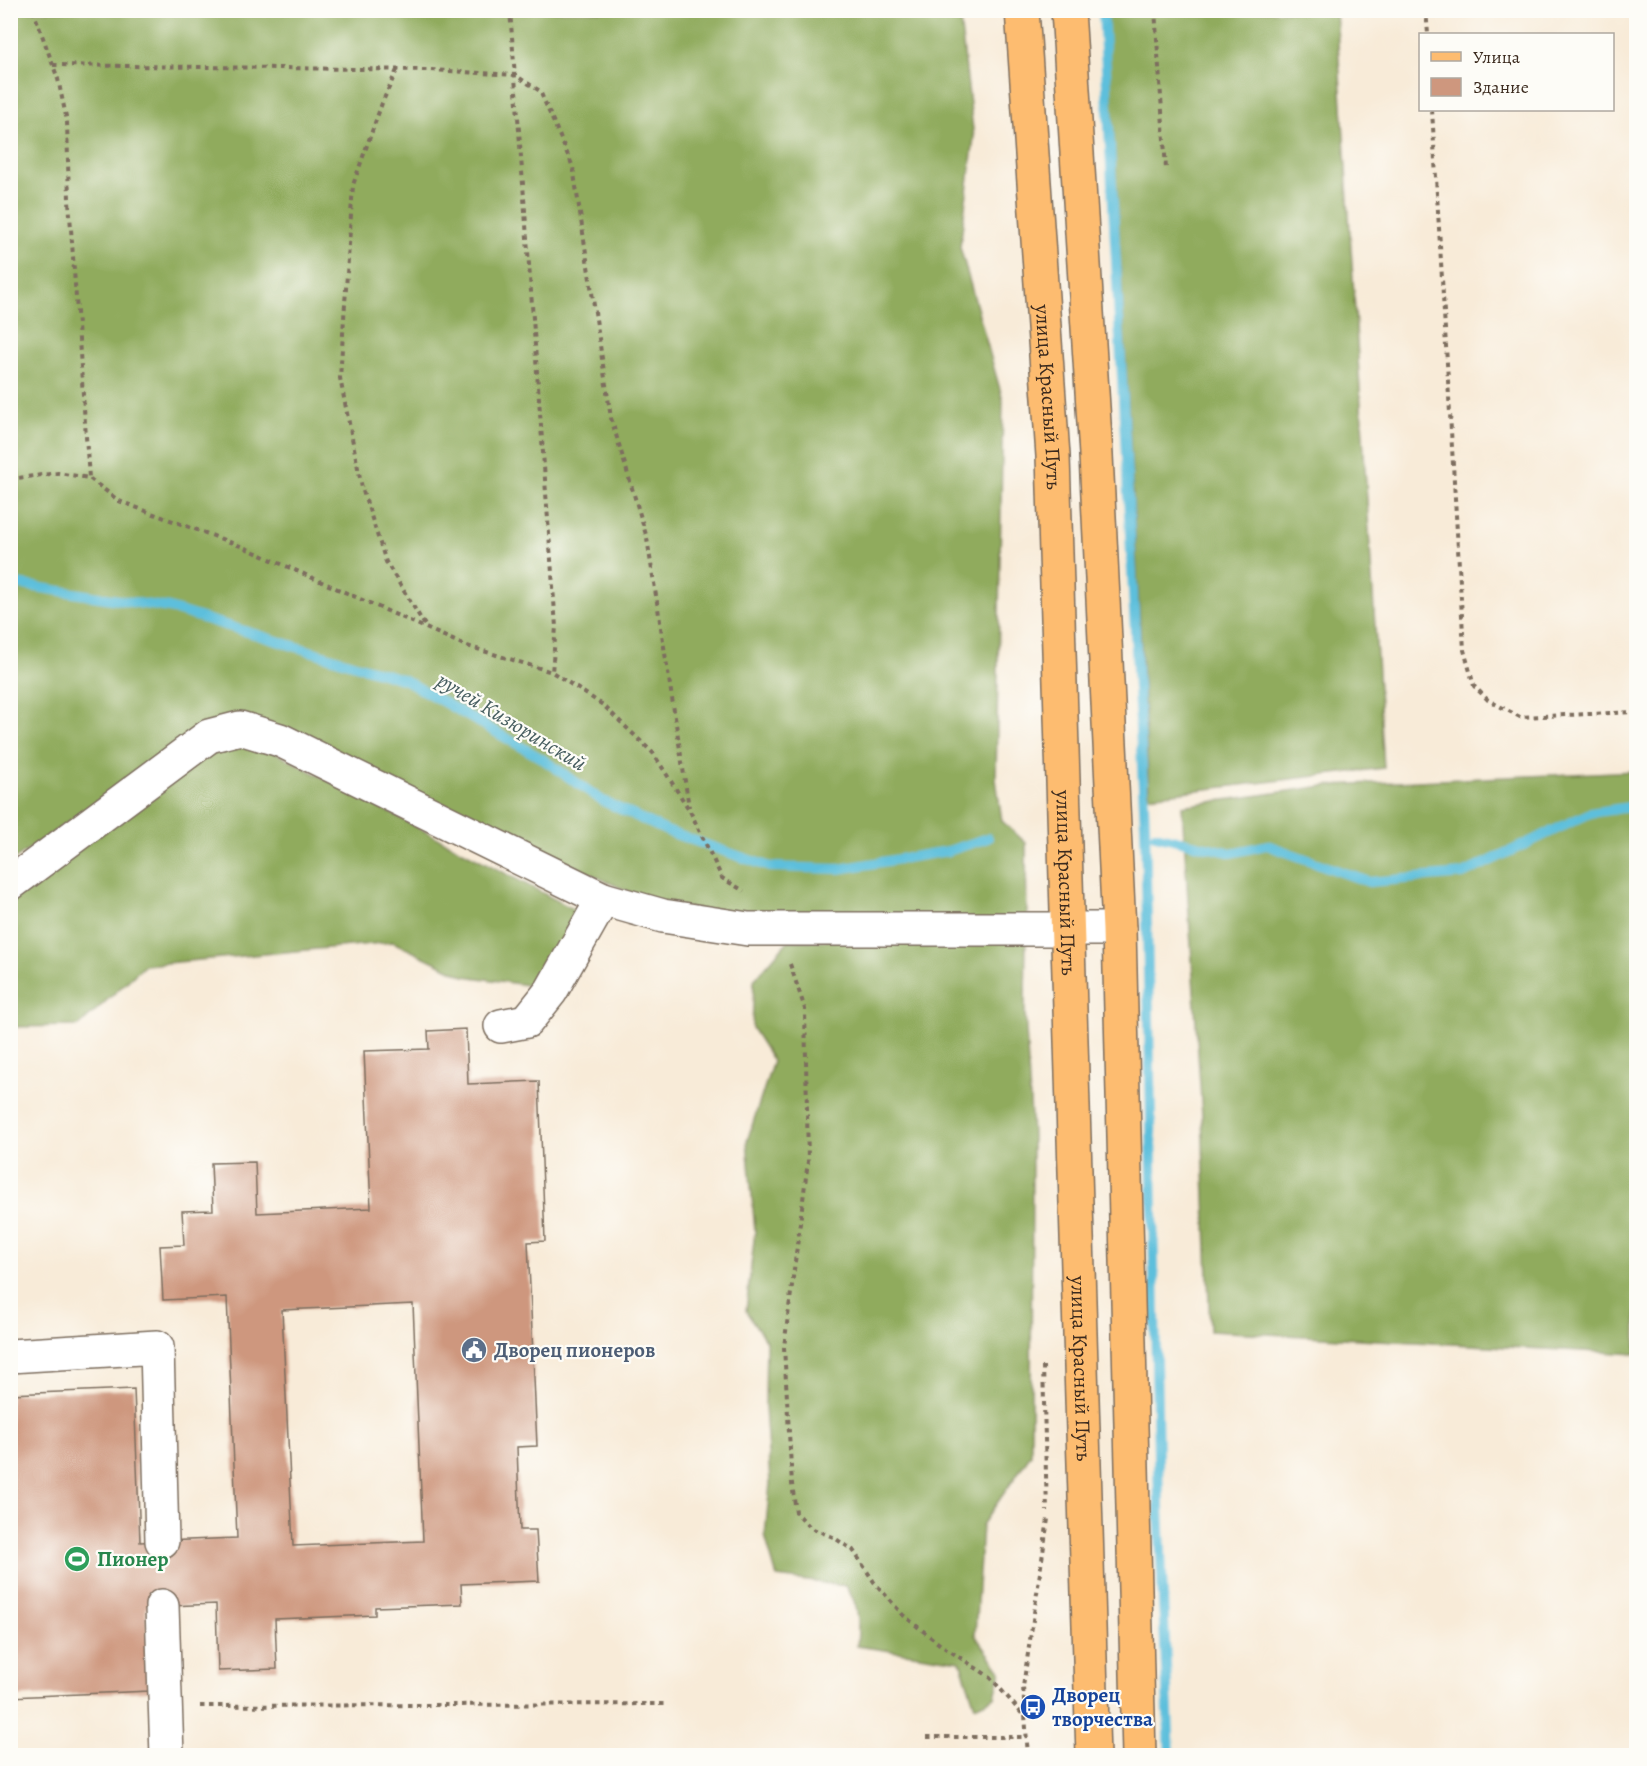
<svg xmlns="http://www.w3.org/2000/svg" width="1647" height="1766" viewBox="0 0 1647 1766" font-family="Alegreya,serif">
	<rect width="100%" height="100%" fill="#fdfcf7"/>
	<filter id="ink" filterUnits="userSpaceOnUse"><feTurbulence type="fractalNoise" baseFrequency=".0167" numOctaves="2"/><feDisplacementMap in="SourceGraphic" scale="12" xChannelSelector="R" yChannelSelector="G"/><feConvolveMatrix kernelMatrix="1 2 1 2 8 2 1 2 1" color-interpolation-filters="sRGB"/></filter>
	<filter id="wash" filterUnits="userSpaceOnUse"><feTurbulence type="fractalNoise" baseFrequency=".008" numOctaves="4" result="noise"/><feDisplacementMap in="SourceGraphic" scale="24" xChannelSelector="R" yChannelSelector="G"/><feGaussianBlur stdDeviation="1.35" result="paint"/><feColorMatrix in="noise" values="0 0 0 0 0 0 0 0 0 0 0 0 0 0 0 0 0 1.4 0 .05"/><feComposite in="paint" operator="in"/></filter>
	<g filter="url(#wash)">
		<rect width="100%" height="100%" fill="#f8ebd8"/>
		<g fill="#90ab5d" stroke="#666a3e" stroke-width="1.5">
			<path d="M11 11H959L974 138 960 247 1003 400 996 779 1002 821 1026 843 1027 922 757 924 640 897 266 722 209 723 11 862Z"/>
			<path d="M1107 11H1336L1384 768 1149 796Z"/>
			<path d="M255 742 579 912 547 988 464 976 393 942 145 965 79 1026 11 1027 10 905 15 891 210 750Z"/>
			<path d="M1636 771V1354L1210 1331 1202 1116 1182 806 1331 785Z"/>
			<path d="M1026 938 1025 1011 1032 1135 1031 1454 982 1525 975 1635 1001 1671 995 1697 975 1706 960 1661 857 1646C859 1621 860 1607 846 1586L777 1577 765 1536 770 1483 765 1407 766 1341 746 1311 755 1231 747 1141 773 1061 752 1028 754 980 788 941Z"/>
		</g>
		<g fill="none" stroke-linecap="round" stroke-linejoin="round">
			<g stroke="#5dbfdc" stroke-width="10">
				<path d="M1103 10 1145 825 1159 1507 1170 1756"/>
				<path d="M10 583 169 608 405 680 541 758 603 801 669 832 770 867 839 869 948 851 988 838"/>
				<path d="M1155 835 1232 853 1267 845 1369 882 1463 874 1590 813 1636 806"/>
			</g>
		</g>
		<g id="blocks">
			<path fill="#ce977e" fill-rule="evenodd" d="M466 1029 468 1084 539 1081 545 1241 528 1242 537 1446 517 1447 520 1530H536L539 1581 461 1584 462 1604 375 1607V1615L275 1619 277 1669 218 1671 216 1604 146 1607 150 1691 10 1697V1394L134 1389 140 1542 237 1538 227 1297 163 1300 160 1246 184 1245 182 1211 213 1210 211 1163 255 1162 257 1213 371 1208 364 1051 429 1049 428 1031ZM413 1304 423 1541 293 1546 282 1310Z"/>
		</g>
	</g>
	<g filter="url(#ink)">
		<use href="#blocks" fill-opacity="0" stroke="#7d6e5f" stroke-width="1.5"/>
		<g fill="none" stroke-linecap="round" stroke-linejoin="round">
			<g stroke="#7d6e5f" stroke-width="36">
				<g id="minor">
					<path d="M10 884 209 736 240 728 280 740 603 899 663 916 748 929H1119"/>
					<path d="M501 1026 527 1021 551 991 603 899"/>
					<path d="M10 1356 157 1347 162 1541"/>
					<path d="M162 1606 167 1756"/>
				</g>
			</g>
			<g stroke="#7d6e5f" stroke-width="36">
				<g id="major">
					<path id="s1" d="M1022 10 1053 456 1093 1756"/>
					<path d="M1068 10 1096 455 1119 929 1139 1756"/>
				</g>
			</g>
			<g stroke="#7d6e5f" stroke-width="4" stroke-dasharray="4.5 4.5" stroke-linecap="butt">
				<path d="M33 10 58 79 67 121 69 201 89 478"/>
				<path d="M510 10 556 627 552 672"/>
				<path d="M1155 10 1166 169"/>
				<path d="M1426 10 1428 34"/>
				<path d="M53 65 431 70 515 75 540 91 573 167 611 418 647 538 689 807"/>
				<path d="M397 70 382 103 353 185 340 378 362 488 386 562 426 627"/>
				<path d="M1432 110 1464 650 1474 686 1488 700 1520 717 1636 712"/>
				<path d="M10 479 58 473 89 478 119 501 243 547 464 645 552 672 603 705 653 753 690 811 722 878 744 891"/>
				<path d="M790 964 805 1009 808 1161 784 1347 792 1484 796 1512 811 1528 833 1537 853 1550 874 1582 903 1615 942 1646 990 1677 1024 1716"/>
				<path d="M1043 1366 1047 1511"/>
				<path d="M200 1706 665 1704"/>
				<path d="M927 1737H1025"/>
				<path d="M1028 1756 1023 1687 1048 1519"/>
			</g>
			<use href="#minor" stroke="#fff" stroke-width="33"/>
			<use href="#major" stroke="#fdbc70" stroke-width="33"/>
		</g>
	</g>
	<defs>
		<g id="civic-disc" transform="scale(1.35)"><circle r="9.5" fill="#5c6f8a" stroke="#fdfcf7"/><path d="M-.6-6.5H3V-4.5H.6V-3L4-1V1h2V6H-6V1h2V-1L-.6-3ZM-1.2 2.5V6h2.4V2.5Z" fill="#fff"/></g>
		<g id="stadium-disc" transform="scale(1.35)"><circle r="9.5" fill="#2e9e5b" stroke="#fdfcf7"/><path d="M0-5a6.5 5 0 1 0 0 10a6.5 5 0 1 0 0-10ZM-3.5-1.8h7v3.6h-7Z" fill="#fff"/></g>
		<g id="bus-disc" transform="scale(1.35)"><circle r="9.5" fill="#1a4fb4" stroke="#fdfcf7"/><path d="M-5-6H5V4H4V6H2V4H-2V6H-4V4H-5ZM-3.5-4V0h7V-4ZM-3.5 1.2v1.5H-2V1.2ZM2 1.2v1.5H3.5V1.2Z" fill="#fff"/></g>
	</defs>
	<g fill-rule="evenodd">
		<use href="#civic-disc" x="474" y="1350"/>
		<use href="#stadium-disc" x="77" y="1559"/>
		<use href="#bus-disc" x="1033" y="1707"/>
	</g>
	<g text-anchor="middle" stroke-width="4.5" stroke-linejoin="round" paint-order="stroke">
		<g font-size="21" fill="#3b2a1e" stroke="#fdfcf7">
			<text dy="7" stroke="none"><textPath href="#s1" startOffset="388">улица Красный Путь</textPath></text>
			<text dy="7" stroke="none"><textPath href="#s1" startOffset="874">улица Красный Путь</textPath></text>
			<text dy="7" stroke="none"><textPath href="#s1" startOffset="1360">улица Красный Путь</textPath></text>
		</g>
		<g font-size="21" font-weight="bold" fill="#4e5e75" stroke="#fdfcf7" text-anchor="start">
			<text x="494" y="1357">Дворец пионеров</text>
		</g>
		<g font-size="21" font-weight="bold" fill="#27864d" stroke="#fdfcf7" text-anchor="start">
			<text x="97" y="1566">Пионер</text>
		</g>
		<g font-size="21" font-weight="bold" fill="#164399" stroke="#fdfcf7" text-anchor="start">
			<text x="1052" y="1702">Дворец<tspan x="1052" dy="24">творчества</tspan></text>
		</g>
		<g font-size="22" font-style="italic" fill="#475e60" stroke="#fdfcf7">
			<text transform="translate(512 721) rotate(31)" y="8">ручей Кизюринский</text>
		</g>
	</g>
	<rect width="1647" height="1766" fill="none" stroke="#fdfcf7" stroke-width="36"/>
	<rect x="1419" y="33" width="195" height="78" fill="#fdfcf7" stroke="#afa8a0" stroke-width="1.5"/>
	<rect x="1431" y="52" width="30" height="9" fill="#fdbc70" stroke="#afa8a0" stroke-width="1.5"/>
	<text x="1473" y="63" font-size="18" fill="#3b2a1e">Улица</text>
	<rect x="1431" y="78" width="30" height="18" fill="#ce977e" stroke="#afa8a0" stroke-width="1.5"/>
	<text x="1473" y="93" font-size="18" fill="#3b2a1e">Здание</text>
</svg>
